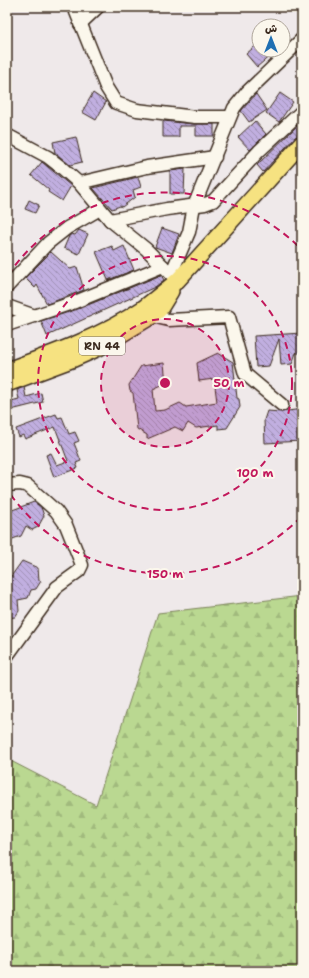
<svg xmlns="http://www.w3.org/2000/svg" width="309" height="978" viewBox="0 0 309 978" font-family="'Shantell Sans','Playpen Sans Arabic',sans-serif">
	<defs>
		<pattern id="forest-firs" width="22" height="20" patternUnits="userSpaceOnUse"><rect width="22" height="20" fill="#bad891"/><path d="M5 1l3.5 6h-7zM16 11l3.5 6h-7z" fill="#a1ba7d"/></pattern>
		<pattern id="building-back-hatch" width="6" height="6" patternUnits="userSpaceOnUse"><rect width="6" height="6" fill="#c1afe0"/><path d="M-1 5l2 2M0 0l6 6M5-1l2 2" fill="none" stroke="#9e8fb5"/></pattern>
	</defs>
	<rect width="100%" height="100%" fill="#efe9ea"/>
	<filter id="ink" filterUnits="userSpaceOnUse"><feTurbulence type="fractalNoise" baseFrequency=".025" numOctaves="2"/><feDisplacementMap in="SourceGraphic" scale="8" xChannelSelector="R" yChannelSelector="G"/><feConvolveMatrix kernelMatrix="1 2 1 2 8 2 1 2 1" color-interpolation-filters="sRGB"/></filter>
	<g filter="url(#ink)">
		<path fill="url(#forest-firs)" stroke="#7a8158" d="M302 596V971H7V759L96 805 158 613Z"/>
		<g fill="url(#building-back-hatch)" stroke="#3b2a1e">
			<path d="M259 43V50H266L271 55 257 67 246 54Z"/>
			<path d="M93 93 106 102 96 120 82 112Z"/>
			<path d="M280 93 293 102 279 122 266 113Z"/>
			<path d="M256 94 267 110 249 122 241 111Z"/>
			<path d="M163 121 194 124H214V136H196V126H179V137H163Z"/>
			<path d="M255 121 266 134 250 150 238 137Z"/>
			<path d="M298 125 302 129V134L295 137 263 172 257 165Z"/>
			<path d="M76 137 82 162 70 165 55 153 53 142Z"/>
			<path d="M42 162 71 186 62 201 48 192 49 190 31 175Z"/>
			<path d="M185 169 184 194H170V171Z"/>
			<path d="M138 177 141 187 133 190 135 197 122 207 120 206 112 209 93 188Z"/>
			<path d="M29 200 39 205 35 213 25 209Z"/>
			<path d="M162 228 179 234 172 253 155 247Z"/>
			<path d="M79 230 88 234 79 254 64 248 69 236 72 234 75 235Z"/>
			<path d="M112 246 114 251 124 246 134 270 108 280 96 252Z"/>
			<path d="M51 252 70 269 77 267 84 290 47 304 37 285 35 288 25 278Z"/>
			<path d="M161 275 164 280 155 287 47 336 41 321 78 309Z"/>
			<path d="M302 333V353H296L292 364 281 365 279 339 269 366 256 367 254 336Z"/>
			<path d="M218 353 233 362 237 398 239 399 240 407 227 428 218 429V425L196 428 188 423 183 431 175 427 147 439V435L137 429 133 393 130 391 129 385 141 366 164 363 166 383 153 389 155 411 165 410 180 403 186 407 217 402 214 379 199 381 197 363Z"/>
			<path d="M24 387 26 397 41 393 43 402 7 411V402L19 399 17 390Z"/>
			<path d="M302 409V441L265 443 264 420 267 411 281 412Z"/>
			<path d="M56 414 58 418 62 417 69 434 75 432 79 441 74 443 81 461 76 463 78 468 54 477 46 455 51 453 57 465 68 461 55 427 25 439 23 435 19 437 16 429Z"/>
			<path d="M34 502 41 507 44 516 38 527 32 530 26 526 21 536 7 541V512Z"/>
			<path d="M22 561 38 568 39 580 41 581 36 589 31 590 28 598 18 600 19 611 15 617 7 618V582Z"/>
		</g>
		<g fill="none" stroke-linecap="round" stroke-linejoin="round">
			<g stroke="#3b2a1e" stroke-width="15">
				<g id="minor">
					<path d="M74 7 106 87 116 103 137 110 195 117H229"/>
					<path d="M80 24 98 7"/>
					<path d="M7 135 48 157 62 168 79 183 110 220 146 249 175 278"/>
					<path d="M79 183 147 167 215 157"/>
					<path d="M110 220 167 209 205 204 213 201 259 151 302 111"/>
					<path d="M171 274 189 232 194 206 234 108 247 92 302 39"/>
					<path d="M7 287 48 243 67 228 100 209"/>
					<path d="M7 306 35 316"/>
					<path d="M152 316 169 320 229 317 245 374 282 405"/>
					<path d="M7 325 75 302 163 266"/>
					<path d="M7 485 20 484 28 486 56 511 66 525 82 565 79 571 57 587 7 656"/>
				</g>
			</g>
			<g stroke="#3b2a1e" stroke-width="18">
				<g id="major">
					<path d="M7 370C54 353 100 337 142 309 154 300 166 290 178 280L302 143"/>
					<path d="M7 384 74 359 99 348 152 316 160 309 171 291"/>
				</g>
			</g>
			<use href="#minor" stroke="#fbf7ec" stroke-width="12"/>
			<use href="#major" stroke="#f6e281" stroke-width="15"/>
		</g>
	</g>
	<circle cx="165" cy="383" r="64" fill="#c2185b" fill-opacity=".12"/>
	<g fill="none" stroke="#c2185b" stroke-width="2" stroke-dasharray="7 5">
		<circle cx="165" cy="383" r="64"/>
		<circle cx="165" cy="383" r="127"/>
		<path d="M301 517A191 191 0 0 1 8 491M8 275A191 191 0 0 1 301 249"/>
	</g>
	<g text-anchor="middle" stroke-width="4" stroke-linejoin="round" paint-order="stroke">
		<rect fill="#fbf7ec" stroke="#75685c" stroke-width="1" x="79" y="337" width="46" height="18" rx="3"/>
		<g font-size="11" font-weight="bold" fill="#3b2a1e">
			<text x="102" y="350">RN 44</text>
		</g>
	</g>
	<circle cx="165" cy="383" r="6" fill="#c2185b" stroke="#fbf7ec" stroke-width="2"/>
	<g font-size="12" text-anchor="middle" font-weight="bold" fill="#c2185b" stroke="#fbf7ec" stroke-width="4" stroke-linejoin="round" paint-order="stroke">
		<text x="229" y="387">50 m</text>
		<text x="255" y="477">100 m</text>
		<text x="165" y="578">150 m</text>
	</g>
	<rect width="309" height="978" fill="none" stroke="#fbf7ec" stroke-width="24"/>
	<rect x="12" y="12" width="285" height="954" fill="none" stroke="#3b2a1e" stroke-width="1.5" filter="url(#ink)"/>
	<g transform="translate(271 38)"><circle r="19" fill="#fbf7ec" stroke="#aea59a"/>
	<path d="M0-3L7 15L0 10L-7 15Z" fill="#1f6fb2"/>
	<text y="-6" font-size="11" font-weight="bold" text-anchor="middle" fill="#3b2a1e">ش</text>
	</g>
</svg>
